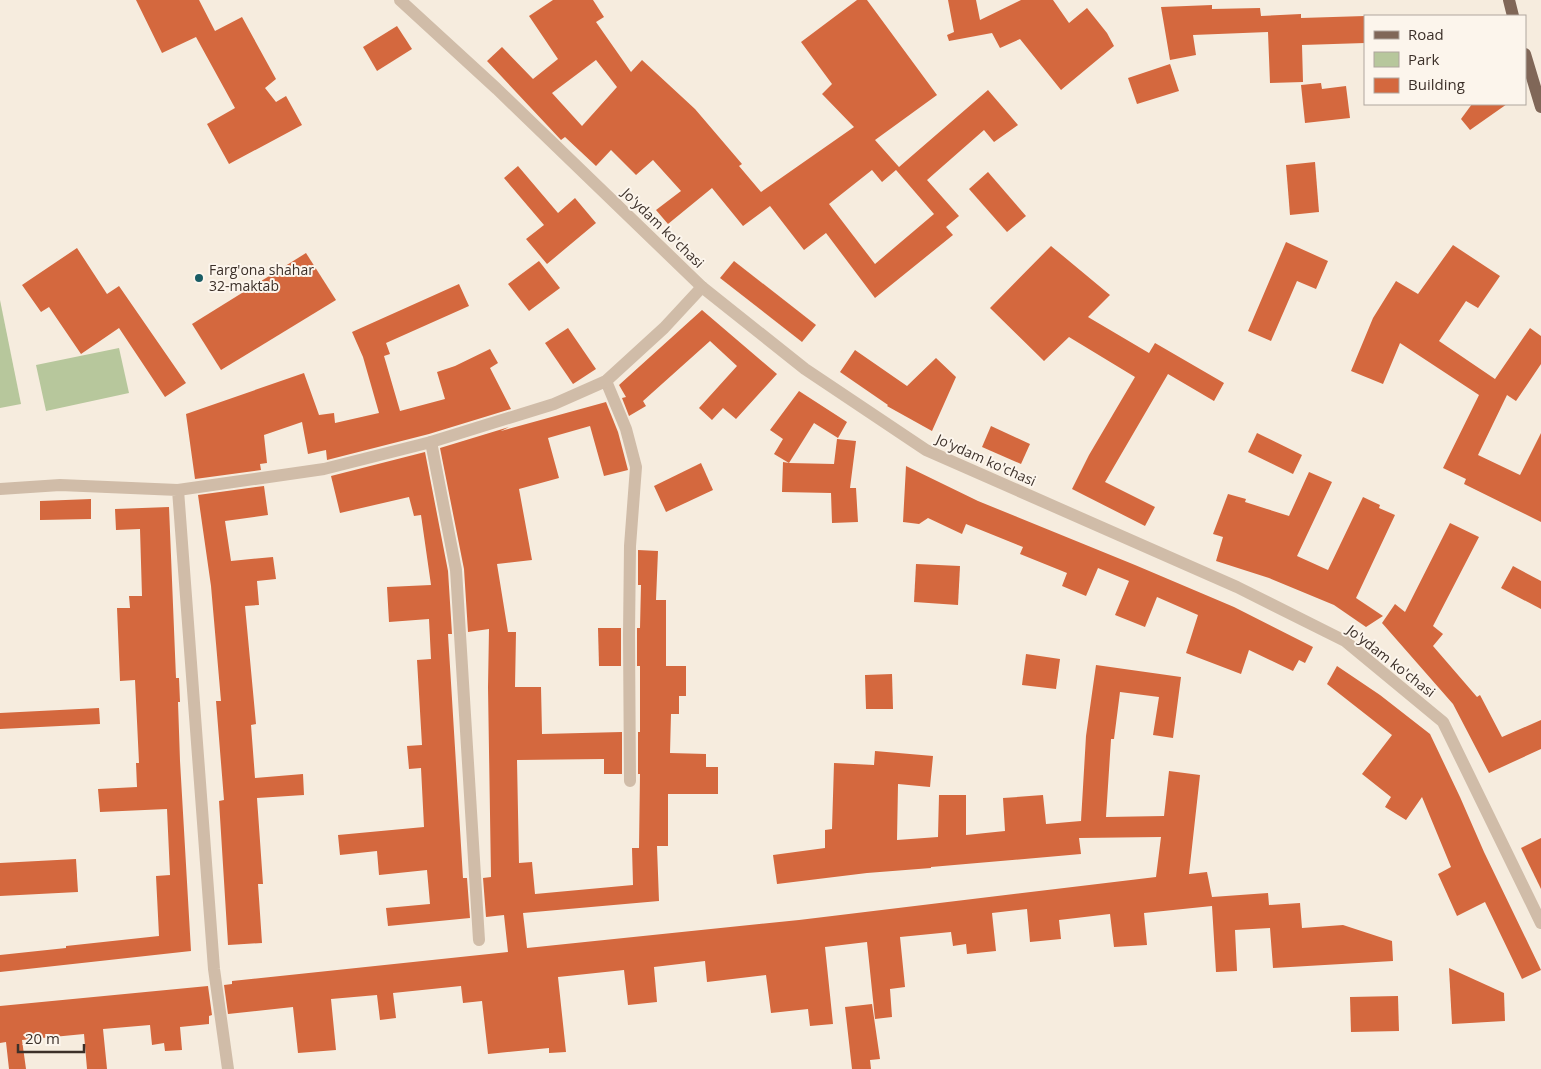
<svg xmlns="http://www.w3.org/2000/svg" width="1541" height="1069" viewBox="0 0 1541 1069" font-family="'Open Sans',sans-serif">
	<rect width="100%" height="100%" fill="#f6ecde"/>
	<g fill="#b7c79c">
		<path d="M0 300 21 404 0 408Z"/>
		<path d="M119 348 129 393 46 411 36 365Z"/>
	</g>
	<g fill="#d4683e" fill-rule="evenodd">
		<path d="M136 0H199L215 31 242 17 276 79 265 88 276 102 286 96 302 125 229 164 207 124 235 108 196 37 162 53Z"/>
		<path d="M553 0H593L604 17 596 22 631 72 642 60 695 109 742 164 739 166 761 192 854 127 822 94 832 84 801 42 857 0H867L937 95 875 140 899 167 988 90 1018 125 994 142 984 130 927 180 959 216 946 227 953 235 875 298 826 233 804 250 770 206 743 226 712 188 668 224 656 210 681 191 653 160 636 175 611 150 596 166 565 137 561 140 487 61 502 47 533 79 558 59 529 16ZM596 60 617 87 582 126 552 93ZM872 170 882 182 896 170 934 214 875 264 829 204Z"/>
		<path d="M948 0H976L980 20 1021 0H1053L1069 23 1087 8 1107 33 1114 46 1061 90 1020 39 1000 48 992 33 949 41 947 35 954 32Z"/>
		<path d="M1212 5V9L1260 8 1261 16 1301 14V18L1365 16V43L1302 45 1303 82 1270 83 1268 32 1193 35 1196 55 1170 60 1161 7Z"/>
		<path d="M397 26 412 49 377 71 363 47Z"/>
		<path d="M1170 64 1179 91 1137 104 1128 78Z"/>
		<path d="M1321 83 1322 89 1346 86 1350 118 1305 123 1301 85Z"/>
		<path d="M1472 104H1507L1470 130 1461 119Z"/>
		<path d="M1315 162 1319 212 1290 215 1286 165Z"/>
		<path d="M518 166 558 213 575 198 596 223 547 264 526 239 544 225 504 178Z"/>
		<path d="M988 172 1026 216 1007 232 969 189Z"/>
		<path d="M1286 242 1328 261 1316 289 1297 281 1271 341 1248 331Z"/>
		<path d="M1453 245 1500 276 1478 308 1466 301 1439 341 1495 379 1530 328 1541 336V364L1516 401 1507 395 1478 455 1520 475 1541 433V522L1464 484 1466 479 1443 468 1479 395 1400 343 1383 384 1351 371 1373 318 1396 281 1418 294Z"/>
		<path d="M1051 246 1110 295 1088 317 1149 353 1155 343 1224 383 1214 401 1168 374 1105 482 1155 507 1145 526 1072 489 1089 455 1135 377 1069 337 1044 361 990 308Z"/>
		<path d="M77 248 107 294 119 286 186 383 165 397 119 328 81 354 49 307 41 312 22 285Z"/>
		<path d="M306 253 336 300 221 370 192 324Z"/>
		<path d="M539 261 560 288 529 311 508 284Z"/>
		<path d="M734 261 816 325 802 342 720 278Z"/>
		<path d="M459 284 469 306 386 343 390 354 384 356 400 411 445 399 437 372 455 366 490 349 498 363 490 368 511 409 429 434 327 460 326 450 308 454 302 422 264 435 267 463 260 464 261 470 195 479 186 414 304 373 319 415 334 413 335 423 379 413 363 357 352 332Z"/>
		<path d="M702 310 777 374 736 419 723 408 712 420 699 408 737 366 710 341 643 401 646 406 629 416 622 398 626 397 619 385Z"/>
		<path d="M568 328 596 369 573 384 545 343Z"/>
		<path d="M855 350 907 386 936 358 956 377 932 431 887 406 888 405 840 372Z"/>
		<path d="M799 391 847 422 838 438 814 423 789 463 834 464 837 439 856 441 850 488H856L858 522 832 523 831 493 782 492 783 462 789 463 774 454 783 439 770 430Z"/>
		<path d="M606 402 618 432 628 470 604 476 590 426 548 438 559 478 519 489 532 560 497 564 508 632H516L515 687H541L542 734 622 732V774H604V759L517 760 519 863 532 862 535 894 633 885 632 848H639L640 774H638V732H640V666H637V628H640L641 585H638V550L658 551 656 600H666V666H686V696H679V714H671L670 753 706 754V767H718V794H668V846H657L659 901 523 913 527 948 799 920 1156 877 1161 837 1079 838 1081 854 931 867V868L867 873 777 884 773 855 825 848V830L832 829 834 763 874 765 875 751 933 756 930 787 898 784 897 840 938 837 939 795H966V835L1005 831 1003 798 1043 795 1046 824 1081 821 1086 736 1096 665 1181 677 1173 738 1153 735 1159 697 1120 692 1114 739H1111L1106 817 1164 816 1169 771 1200 775 1189 874 1207 872 1212 897 1268 893 1269 905 1300 903 1302 928 1343 925 1392 941 1393 961 1273 968 1270 928 1235 930 1237 971 1216 972 1212 906 1144 913 1147 945 1114 947 1110 914 1059 920 1061 939 1030 942 1027 909 992 913 996 951 967 954 966 944 953 946 951 932 900 937 905 987 890 989 892 1017 875 1019 867 942 825 947 833 1024 810 1026 808 1009 771 1013 766 975 707 982 705 961 654 967 657 1002 628 1005 624 970 558 977 566 1052 549 1053V1048L488 1054 482 1001 463 1003 461 986 393 993 396 1018 380 1020 377 995 331 999 336 1050 298 1053 293 1007 228 1014 224 985 232 984V981L508 952 504 915 486 917 483 878 491 877 488 687 489 629 468 632 464 569 440 448 509 427 501 431Z"/>
		<path d="M991 426 1030 444 1021 464 982 447Z"/>
		<path d="M1257 433 1302 455 1293 474 1248 452Z"/>
		<path d="M425 452 448 571 452 634H448L463 878H467L470 918 388 926 386 908 430 904 427 870 379 875 377 851 340 855 338 835 424 827 421 768 409 769 407 746 422 745 417 660 431 659 429 619 389 622 387 587 431 585 421 515 414 516 409 497 340 513 331 476Z"/>
		<path d="M701 463 713 490 666 512 654 486Z"/>
		<path d="M906 466 978 501 1135 565 1234 607 1313 647 1305 663 1299 660 1293 671 1249 650 1241 674 1186 653 1198 615 1157 597 1145 627 1115 615 1129 581 1098 568 1086 596 1062 586 1067 573 1020 554 1023 547 966 524 962 534 928 518 919 524 903 522Z"/>
		<path d="M1309 472 1332 482 1297 556 1328 570 1363 497 1380 505 1379 508 1395 515 1356 598 1383 616 1366 627 1334 605 1269 578 1216 561 1223 537 1213 534 1228 494 1246 499 1245 502 1289 516Z"/>
		<path d="M264 486 268 515 225 521 231 561 273 557 276 579 257 581 259 605 245 606 256 724 251 725 255 778 303 774 304 795 257 798 263 884H258L262 943 228 945 219 801 224 800 216 701H221L211 586 198 495Z"/>
		<path d="M91 499V519L40 520V501Z"/>
		<path d="M169 507 176 678H179L180 702H178L180 761 191 951 0 972V955L66 948V946L159 936 156 876 170 875 167 809 100 812 98 789 137 787 136 763H139L135 680 120 681 117 608H130L129 596H142L140 529 116 530 115 509Z"/>
		<path d="M1450 523 1479 537 1433 626 1443 634 1433 646 1477 697 1480 695 1502 737 1541 720V749L1489 773 1453 704 1382 623 1395 604 1405 612Z"/>
		<path d="M916 564 960 566 958 605 914 602Z"/>
		<path d="M1513 566 1541 581V609L1501 588Z"/>
		<path d="M598 628H621V666H599Z"/>
		<path d="M1026 654 1060 659 1056 689 1022 685Z"/>
		<path d="M1337 666 1380 695 1430 734 1460 797 1484 852 1541 970 1522 979 1485 902 1457 916 1438 874 1451 867 1422 797 1406 820 1385 807 1391 797 1362 774 1392 735 1327 684Z"/>
		<path d="M892 674 893 709H866L865 675Z"/>
		<path d="M99 708 100 724 0 729V713Z"/>
		<path d="M1541 838V889L1521 848Z"/>
		<path d="M76 859 78 892 0 896V863Z"/>
		<path d="M1449 968 1504 993 1505 1021 1452 1024Z"/>
		<path d="M208 986 212 1015 209 1016V1024L180 1027 182 1050 165 1051 164 1043 152 1045 150 1025 103 1029 107 1069H87L84 1034 22 1040 26 1069H9L6 1042 0 1043V1006Z"/>
		<path d="M1398 996 1399 1031 1351 1032 1350 997Z"/>
		<path d="M872 1004 880 1059 870 1060 871 1069H852L845 1007Z"/>
	</g>
	<g fill="none" stroke-linecap="round" stroke-linejoin="round">
		<g stroke="#d0bca8" stroke-width="12">
			<path d="M400 0 497 89 702 287 805 369 926 450 1237 587 1345 641 1443 722 1541 923"/>
			<path d="M606 381 626 429 636 467 630 546 629 635 630 781"/>
			<path d="M431 442 554 404 606 381 664 328 702 287"/>
			<path d="M0 489 60 485 178 490 214 969 228 1069"/>
			<path d="M178 490 324 469 431 442 456 570 479 940"/>
		</g>
		<g stroke="#806758" stroke-width="12">
			<path d="M1509 0 1513 16"/>
			<path d="M1525 54 1541 107"/>
		</g>
	</g>
	<circle fill="#195c64" stroke="#fcf5ec" stroke-width="2" cx="199" cy="278" r="5"/>
	<g text-anchor="middle" stroke-width="4" stroke-linejoin="round" paint-order="stroke">
		<g font-size="14" fill="#3c3029" stroke="#fcf5ec">
			<text transform="translate(663 228) rotate(44)" y="5">Jo'ydam ko'chasi</text>
			<text transform="translate(986 460) rotate(24)" y="5">Jo'ydam ko'chasi</text>
			<text transform="translate(1391 661) rotate(38)" y="5">Jo'ydam ko'chasi</text>
		</g>
		<g font-size="14" fill="#3c3029" stroke="#fcf5ec" text-anchor="start">
			<text x="209" y="275">Farg'ona shahar<tspan x="209" dy="16">32-maktab</tspan></text>
		</g>
	</g>
	<rect x="1364" y="15" width="162" height="90" fill="#fcf5ec" stroke="#afa69e"/>
	<rect x="1374" y="31" width="25" height="8" fill="#806758" stroke="#afa69e"/>
	<text x="1408" y="40" font-size="15" fill="#3c3029">Road</text>
	<rect x="1374" y="52" width="25" height="15" fill="#b7c79c" stroke="#afa69e"/>
	<text x="1408" y="65" font-size="15" fill="#3c3029">Park</text>
	<rect x="1374" y="78" width="25" height="15" fill="#d4683e" stroke="#afa69e"/>
	<text x="1408" y="90" font-size="15" fill="#3c3029">Building</text>
	<path d="M18 1044v8h66v-8" fill="none" stroke="#3c3029" stroke-width="2.5"/>
	<text x="25" y="1044" font-size="15" fill="#3c3029" stroke="#fcf5ec" stroke-width="4" paint-order="stroke">20 m</text>
</svg>
